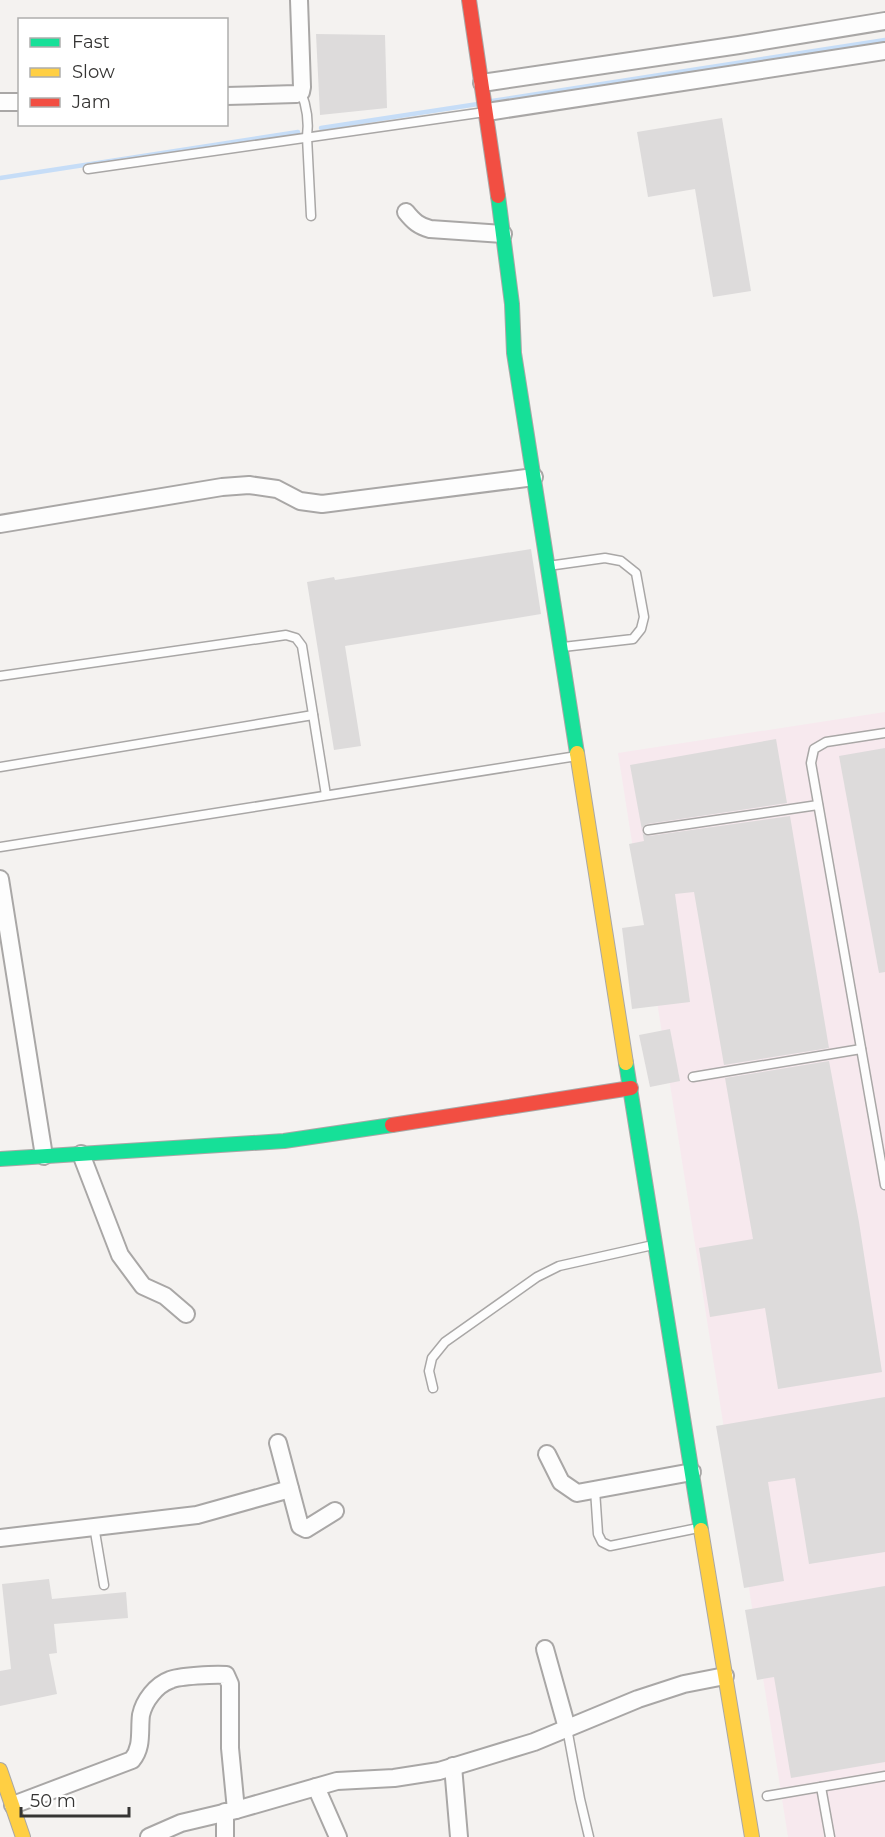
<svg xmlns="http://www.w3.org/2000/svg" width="885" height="1837" viewBox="0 0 885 1837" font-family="Montserrat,sans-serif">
	<rect width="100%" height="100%" fill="#f4f2f0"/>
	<path fill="#f7e9ee" d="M885 712V1837H788L618 753Z"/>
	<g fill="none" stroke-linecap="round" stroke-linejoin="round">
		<g stroke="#c6ddf7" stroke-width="4.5">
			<path d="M492 101 885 40"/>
			<path d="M321 128 478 104"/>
			<path d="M0 178 298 132"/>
		</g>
	</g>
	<g fill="#dddbdb">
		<path d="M316 34 385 35 387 108 320 115Z"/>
		<path d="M722 118 751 291 713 297 695 189 648 197 637 132Z"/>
		<path d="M531 549 541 614 345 646 361 746 334 750 307 582 334 577 335 580Z"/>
		<path d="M776 739 787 803 647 824 642 828 643 834 649 836 790 816 829 1048 724 1065 694 892 675 894 690 1002 632 1009 622 928 644 925 629 844 644 841 630 765Z"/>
		<path d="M885 748V972L879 973 839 756Z"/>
		<path d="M670 1029 680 1081 650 1087 639 1035Z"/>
		<path d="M829 1061 859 1222 882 1372 778 1389 765 1308 710 1317 699 1248 753 1239 725 1078Z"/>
		<path d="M885 1397V1552L809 1564 795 1478 768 1482 784 1581 744 1588 716 1426Z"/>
		<path d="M49 1579 52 1599 126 1592 128 1618 54 1624 57 1653 49 1654 57 1694 0 1706V1671L11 1669 2 1584Z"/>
		<path d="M885 1586V1762L791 1778 774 1677 757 1680 745 1610Z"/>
	</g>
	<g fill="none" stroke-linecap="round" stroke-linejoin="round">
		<g stroke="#a9a7a6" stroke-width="11">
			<g id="lane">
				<path d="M301 92C307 107 309 121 307 137L311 216"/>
				<path d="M88 169 485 112"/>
				<path d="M548 566 605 558 621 561 636 573 644 617 641 629 633 639 563 647"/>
				<path d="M0 676 286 635 296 638 302 646 326 795"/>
				<path d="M885 733 826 742 814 749 811 763 885 1185"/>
				<path d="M0 767 313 715"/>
				<path d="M648 830 818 805"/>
				<path d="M0 847 577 756"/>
				<path d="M693 1077 861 1049"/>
				<path d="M433 1388 429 1371 432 1358 445 1342 537 1277 559 1266 653 1245"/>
				<path d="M595 1490 598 1534 602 1542 610 1546 698 1528"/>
				<path d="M94 1526 104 1585"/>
				<path d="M567 1728 580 1799 589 1837"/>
				<path d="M821 1787 830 1837"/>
				<path d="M767 1796 885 1776"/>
			</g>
		</g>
		<g stroke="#a9a7a6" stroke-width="20">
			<g id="street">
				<path d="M482 83 739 45 885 21"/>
				<path d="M226 96 296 94 301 92 302 87 299 0"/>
				<path d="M0 102H20"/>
				<path d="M487 112 885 51"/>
				<path d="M406 212C414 222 419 226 430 229L503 234"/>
				<path d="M0 524 222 487 249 485 277 489 300 501 322 504 534 477"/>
				<path d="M0 879 44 1156"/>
				<path d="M81 1154 120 1255 143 1286 165 1296 186 1314"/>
				<path d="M278 1443 300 1526 306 1529 335 1511"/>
				<path d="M547 1454 561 1482 577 1493 692 1472"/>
				<path d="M0 1538 197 1515 290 1489"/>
				<path d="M545 1649 567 1728"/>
				<path d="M453 1766 459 1837"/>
				<path d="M316 1787 338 1837"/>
				<path d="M13 1805 132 1760C143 1747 139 1731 141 1715 144 1701 156 1685 170 1680 178 1676 216 1674 226 1675L230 1684V1748L236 1810"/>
				<path d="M225 1812V1837"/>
				<path d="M149 1837 181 1823 236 1810 337 1781 394 1778 439 1771 534 1742 638 1699 684 1684 725 1676"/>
			</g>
		</g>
		<g stroke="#a9a7a6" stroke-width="16">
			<g id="fast">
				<path d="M498 196 512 304 514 353 577 753"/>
				<path d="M626 1063 701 1530"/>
				<path d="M0 1159 284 1141 392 1125"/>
			</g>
		</g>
		<g stroke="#a9a7a6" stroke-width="16">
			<g id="slow">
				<path d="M577 753 626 1063"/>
				<path d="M701 1530 752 1837"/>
				<path d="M0 1770 23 1837"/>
			</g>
		</g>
		<g stroke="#a9a7a6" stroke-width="16">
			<g id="jam">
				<path d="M469 0 498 196"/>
				<path d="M392 1125 631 1088"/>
			</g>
		</g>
		<use href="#lane" stroke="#fdfdfd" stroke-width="8"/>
		<use href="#street" stroke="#fdfdfd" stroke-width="16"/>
		<use href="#fast" stroke="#16e098" stroke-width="14"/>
		<use href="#slow" stroke="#ffcf43" stroke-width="14"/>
		<use href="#jam" stroke="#f24e42" stroke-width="14"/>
	</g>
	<rect x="18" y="18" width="210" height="108" fill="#ffffff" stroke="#aeaead" stroke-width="1.5"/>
	<rect x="30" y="38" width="30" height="9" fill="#16e098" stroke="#aeaead" stroke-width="1.5"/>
	<text x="72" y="48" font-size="18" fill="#353433">Fast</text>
	<rect x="30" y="68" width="30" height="9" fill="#ffcf43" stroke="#aeaead" stroke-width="1.5"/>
	<text x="72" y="78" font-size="18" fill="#353433">Slow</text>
	<rect x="30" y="98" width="30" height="9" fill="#f24e42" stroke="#aeaead" stroke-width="1.5"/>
	<text x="72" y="108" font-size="18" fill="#353433">Jam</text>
	<path d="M21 1807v9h108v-9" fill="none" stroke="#353433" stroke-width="3"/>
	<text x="30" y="1807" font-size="18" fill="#353433" stroke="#ffffff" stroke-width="4.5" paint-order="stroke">50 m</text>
</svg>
